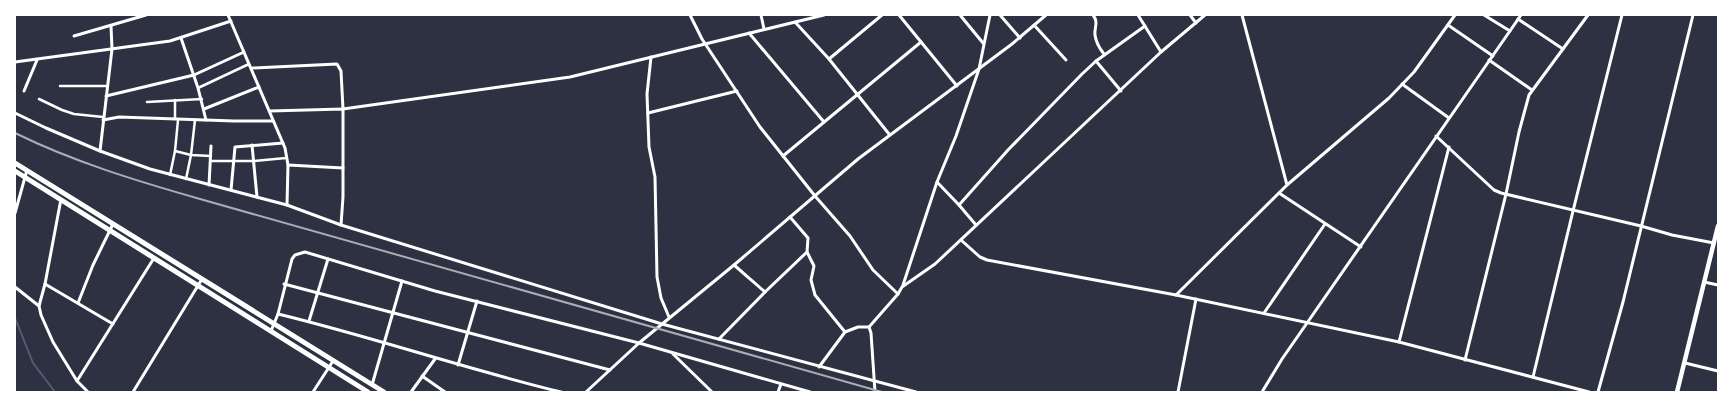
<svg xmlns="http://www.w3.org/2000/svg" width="1733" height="407" viewBox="0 0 1733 407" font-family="Lato,sans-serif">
	<rect width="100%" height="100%" fill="#2d3142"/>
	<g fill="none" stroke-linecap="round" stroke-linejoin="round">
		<path stroke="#4f5d75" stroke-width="2" d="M15 318 33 363 55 392"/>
		<g stroke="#fff" stroke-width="2.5">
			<path d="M60 86H107"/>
			<path d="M198 88 249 64"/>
			<path d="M39 99 62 110 74 114 103 117"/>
			<path d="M147 102 202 99"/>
			<path d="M175 119V100"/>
			<path d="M175 151 191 155 211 156"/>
			<path d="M211 161H254L286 158"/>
			<path d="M170 175 175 151 178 120"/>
			<path d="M186 179 191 155 195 120"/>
		</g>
		<g stroke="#fff" stroke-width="3">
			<path d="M228 15 285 148 288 165 287 205"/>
			<path d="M690 15 702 39 760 127 815 196 850 236 873 270 898 294"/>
			<path d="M761 15 764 29"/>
			<path d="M899 15 957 86"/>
			<path d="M960 15 983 43"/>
			<path d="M1000 15 1020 38"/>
			<path d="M1093 15C1099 23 1094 27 1095 35 1096 43 1100 49 1104 54"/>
			<path d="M1138 15 1161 52"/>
			<path d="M1190 15 1196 23"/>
			<path d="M1242 15 1287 185"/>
			<path d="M1484 15 1510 31"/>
			<path d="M1518 19 1563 49"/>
			<path d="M795 22 829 59 889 134"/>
			<path d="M1034 25 1066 60"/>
			<path d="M1448 25 1493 56"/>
			<path d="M749 33 824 122"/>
			<path d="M74 36 146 15"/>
			<path d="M181 38 198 88 206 120"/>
			<path d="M651 57 647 94 649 147 655 177 657 277 661 298 669 317"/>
			<path d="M829 59 882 15"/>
			<path d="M1489 60 1532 90"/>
			<path d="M1096 61 1121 91"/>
			<path d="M15 62 170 41 231 21"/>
			<path d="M252 68 337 64 341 71 343 109 570 77 824 15"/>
			<path d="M1402 84 1449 118"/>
			<path d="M24 91 37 60"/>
			<path d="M106 96 194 75 244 52"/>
			<path d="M204 109 259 87"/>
			<path d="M270 111 343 109V197L341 225"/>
			<path d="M15 113 46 128 100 151 150 169 287 205 341 225 662 324 916 392"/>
			<path d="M648 113 737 91"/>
			<path d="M103 120 119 117 234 121H273"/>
			<path d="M1436 136 1494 190 1501 193 1641 226 1672 235 1714 243"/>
			<path d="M252 145 257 197"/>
			<path d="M100 151 112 49 111 26"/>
			<path d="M783 156 921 42"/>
			<path d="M288 165 343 168"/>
			<path d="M937 182 959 205 976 225"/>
			<path d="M209 185 211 146"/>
			<path d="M231 190 235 147 283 143"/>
			<path d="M1279 193 1361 247"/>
			<path d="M61 199 45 284 39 306 41 315 53 342 77 381 88 392"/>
			<path d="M959 205 1008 150 1082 74 1096 61 1145 26"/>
			<path d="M15 213 27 170"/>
			<path d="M790 217 808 238 807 252 814 266 811 280 815 295 845 332"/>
			<path d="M961 240 980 257 987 260 1176 295 1399 342 1589 392"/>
			<path d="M734 265 765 292"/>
			<path d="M1704 282 1718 285"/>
			<path d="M45 284 113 324"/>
			<path d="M284 284 610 370"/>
			<path d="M903 285 937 182 956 136 979 69 990 15"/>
			<path d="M15 287 39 306"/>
			<path d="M1176 295 1287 185 1389 98 1414 72 1455 15"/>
			<path d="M78 303 93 265 113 224"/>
			<path d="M1264 313 1325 224"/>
			<path d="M278 314C373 337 466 369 561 392"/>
			<path d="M309 321 328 259"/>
			<path d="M271 331 278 314 292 259 295 255 305 252 435 291 639 343 810 392"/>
			<path d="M719 339 765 292 807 252"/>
			<path d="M1399 342 1449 147"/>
			<path d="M673 354 712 392"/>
			<path d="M1465 360 1506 194 1519 132 1529 95 1588 15"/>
			<path d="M1685 363 1718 371"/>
			<path d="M458 365 477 301"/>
			<path d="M819 367 845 332 858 327H869"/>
			<path d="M422 376 445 392"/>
			<path d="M1533 377 1573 211 1622 15"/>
			<path d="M77 381 154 258"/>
			<path d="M372 385 402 281"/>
			<path d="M133 392 202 279"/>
			<path d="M313 392 333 361"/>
			<path d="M411 392 435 359"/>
			<path d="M586 392 639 343 734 265 858 159 1012 44 1046 15"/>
			<path d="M778 392 781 384"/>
			<path d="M875 392 871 333 869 327 898 294 902 287 935 264 1161 52 1205 15"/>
			<path d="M1178 392 1196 299"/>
			<path d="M1262 392 1282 359 1521 15"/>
			<path d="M1598 392 1623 302 1693 15"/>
		</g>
		<path stroke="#fff" stroke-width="4.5" d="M1677 392 1718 226"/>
		<g stroke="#fff" stroke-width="5">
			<path d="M15 163 384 392"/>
			<path d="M15 171 368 392"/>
		</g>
		<path stroke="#abadb3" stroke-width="2" d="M15 133C74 162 137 181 200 199L882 392"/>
	</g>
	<rect width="1733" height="407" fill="none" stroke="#ffffff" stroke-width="32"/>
</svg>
